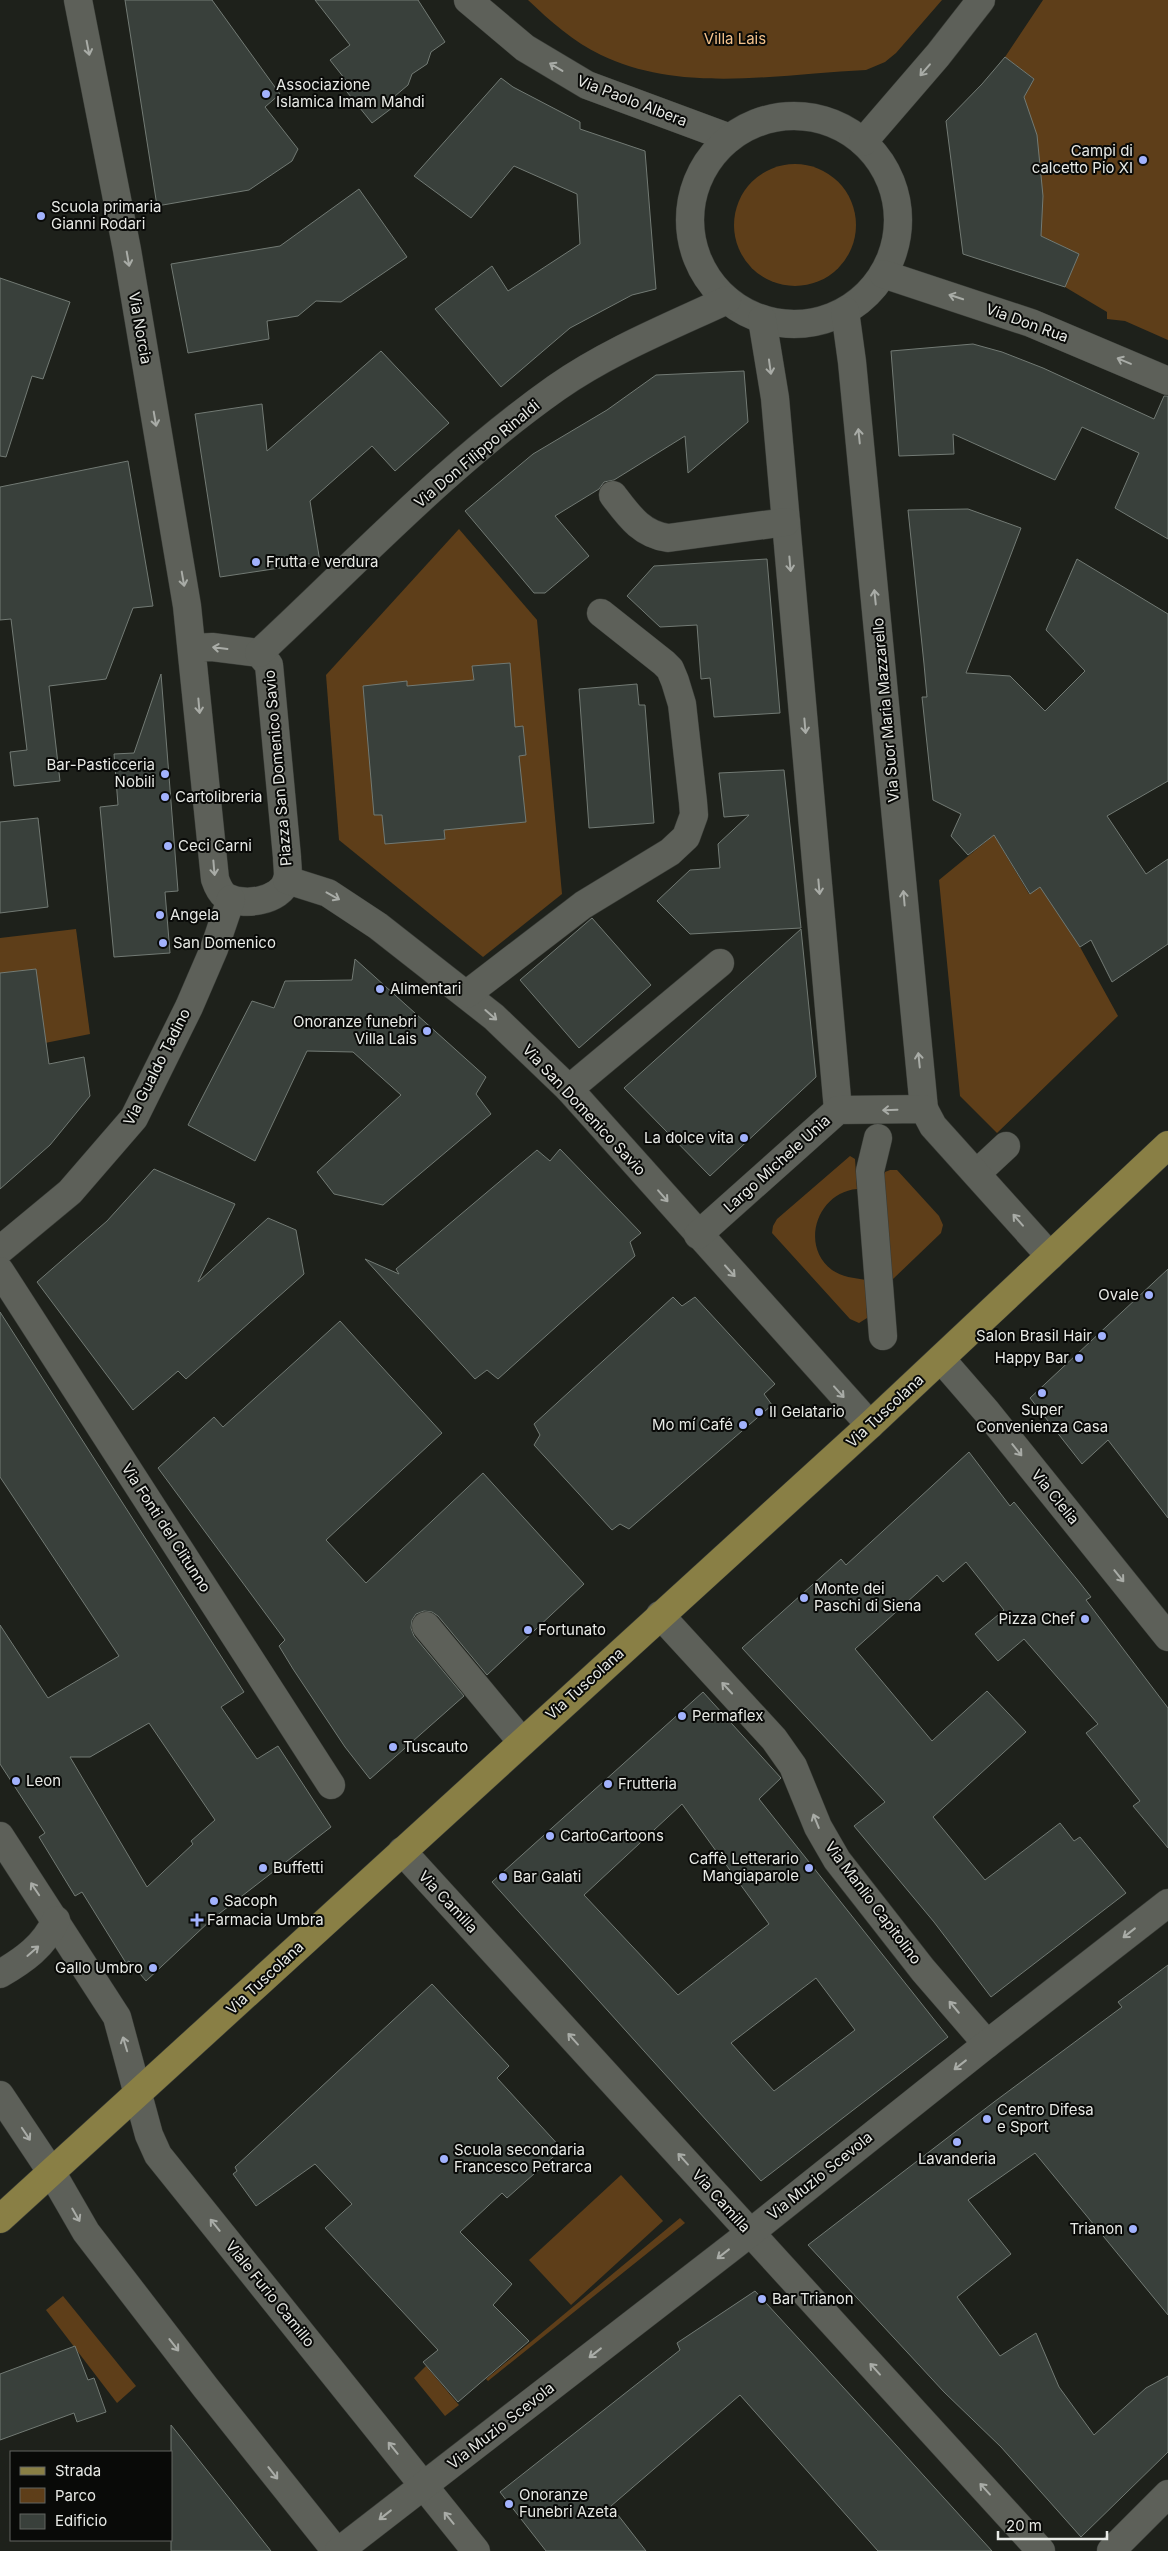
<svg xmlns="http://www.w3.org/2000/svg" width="1168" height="2551" viewBox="0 0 1168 2551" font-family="Inter,sans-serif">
	<rect width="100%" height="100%" fill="#1e211b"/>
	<g fill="#5e3e19">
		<path d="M528 0H942L896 53 885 62 866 70C779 74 682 94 601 55 574 42 550 21 528 0Z"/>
		<path d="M1043 0H1168V340L1125 321 1107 319V312L1065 287 1079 254 1041 236C1044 184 1040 147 1024 97L1034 79 1005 57Z"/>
		<circle cx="795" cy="225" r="61"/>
		<path d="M459 529 537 620 562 894 483 957 339 840 326 675Z"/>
		<path d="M994 835 1029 894 1040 887 1080 947 1118 1016 997 1133 960 1096 939 880Z"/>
		<path d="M76 929 90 1034 0 1052V938Z"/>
		<path d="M850 1156 855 1159 857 1189C818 1192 799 1245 832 1270 842 1277 854 1278 866 1280L867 1318 859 1323 850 1319 772 1233 773 1226 777 1219Z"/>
		<path d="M890 1170H897L939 1216 943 1225 941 1233 893 1279 891 1275 883 1178 885 1172Z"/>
		<path d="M621 2175 663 2221 571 2305 529 2260Z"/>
		<path d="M680 2218 685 2223 488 2381 486 2379Z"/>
		<path d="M63 2296 136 2386 117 2403 46 2310Z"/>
		<path d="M426 2366 459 2405 445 2416 414 2378Z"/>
	</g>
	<g fill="#39403b" stroke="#727a74" fill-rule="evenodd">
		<path d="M125 0H212L280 94 265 107 298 149 292 161 249 190 157 206Z"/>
		<path d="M315 0H418L445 42 431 52 427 64 412 74 408 85 395 96 392 108 372 123 343 87 348 83 330 60 350 45Z"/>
		<path d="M1005 57 1034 79 1024 97 1037 135 1043 196 1041 236 1079 254 1065 287 963 254 946 121 982 84Z"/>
		<path d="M501 78 513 87 580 122V129L645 151 656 289 632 295 570 328 501 387 435 309 492 266 508 291 580 244 577 194 514 166 471 218 414 176Z"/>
		<path d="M359 189 407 257 341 302 316 301 298 316 267 321 269 339 188 353 171 264 280 246Z"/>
		<path d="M0 278 70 302 43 379 32 376 6 457 0 456Z"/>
		<path d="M973 344 1002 352 1043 368 1154 419 1164 396H1168V539L1115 508 1139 453 1082 427 1055 480 953 434 954 454 899 456 891 351Z"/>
		<path d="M381 351 449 423 395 471 372 446 310 501 320 562 220 577 195 414 262 404 267 451Z"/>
		<path d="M744 371 748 422 688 473 685 436 614 480 604 482 599 489 555 516 589 556 545 593H534L465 511 533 454 607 410 656 375Z"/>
		<path d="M128 461 153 606 133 608 106 679 49 686 60 781 14 786 10 752 27 750 11 619 0 620V487Z"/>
		<path d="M968 509 1021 528 966 673 1010 676 1045 711 1085 671 1046 630 1077 559 1168 614V781L1107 816 1146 874 1168 859V944L1112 982 1091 940 1080 947 1040 887 1030 894 994 835 968 855 951 836 961 814 933 800 922 697H927L924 664 908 510Z"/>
		<path d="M767 559 780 713 714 717 710 678 701 679 697 625 660 627 627 596 654 566Z"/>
		<path d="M510 663 515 727 523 726 526 755 519 756 526 822 444 830 445 839 385 844 382 815H374L363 686 407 681V686L474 680 472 666Z"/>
		<path d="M161 674 178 891 165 892 170 953 114 957 100 807 118 805 114 754 134 753Z"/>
		<path d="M637 684 639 705H645L654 823 589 828 579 689Z"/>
		<path d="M784 770 801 928 690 934 657 901 690 870 720 868 718 844 749 815 724 817 719 773Z"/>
		<path d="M38 818 48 907 0 913V822Z"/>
		<path d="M592 918 651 985 579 1048 520 980Z"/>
		<path d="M801 929 816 1077 710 1176 624 1088Z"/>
		<path d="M355 959 486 1077 476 1094 491 1114 383 1205 334 1194 317 1172 401 1095 353 1052 307 1051 255 1161 188 1125 252 1001 274 1008 285 981 352 980Z"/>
		<path d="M36 969 49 1064 84 1057 90 1096 50 1145 0 1189V973Z"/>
		<path d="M560 1149 641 1233 630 1242 635 1256 498 1379 487 1370 475 1379 365 1259 399 1274 396 1269 537 1150 550 1161Z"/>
		<path d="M154 1169 235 1204 198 1282 268 1218 296 1230 304 1274 186 1379 178 1371 133 1410 37 1282 107 1221Z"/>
		<path d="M1168 1269V1518L1108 1440 1082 1464 1030 1398Z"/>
		<path d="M673 1297 682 1306 695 1297 775 1384 764 1394 772 1405 629 1529 620 1524 612 1530 534 1445 540 1435 534 1424Z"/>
		<path d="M0 1312 244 1692 221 1707 257 1759 278 1746 331 1827 211 1920 146 1981 129 1961 126 1963 82 1892 75 1896 39 1837 45 1833 0 1764V1625L48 1698 119 1656 0 1477ZM149 1723 215 1820 191 1841 193 1844 147 1887 70 1757H90Z"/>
		<path d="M340 1321 442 1433 326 1540 366 1583 483 1473 584 1584 487 1675 438 1616 432 1612 424 1611 416 1614 412 1620 411 1628 414 1636 464 1696 370 1779 345 1747 293 1669 279 1646 285 1640 158 1468 214 1417 223 1427Z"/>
		<path d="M969 1452 1010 1506 1014 1502 1080 1583 1091 1597 1086 1600 1168 1708V1848L1133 1806 1140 1801 1086 1733 1098 1724 1024 1639 998 1661 975 1634 1004 1610 966 1562 943 1582 937 1575 855 1649 932 1741 987 1691 1026 1732 933 1817 985 1880 1060 1823 1074 1841 1080 1837 1126 1893 991 1997 934 1922 854 1826 885 1802 742 1648 841 1559 846 1565Z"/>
		<path d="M703 1692 781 1778 759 1799 948 2037 761 2181 492 1882ZM682 1804 769 1924 678 1995 584 1895ZM816 1978 855 2030 774 2091 731 2043Z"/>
		<path d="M1168 1965V2315L1035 2153 968 2200 1011 2254 957 2297 1000 2356 1036 2333 1059 2387 1094 2435 1146 2388 1168 2376V2452L1081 2537 1001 2447 944 2392 808 2245 994 2102 1122 2007 1118 2002Z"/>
		<path d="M432 1984 509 2066 497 2078 562 2149 507 2198 502 2193 460 2232 512 2284 493 2305 529 2341 458 2402 423 2362 438 2350 325 2228 352 2204 315 2164 256 2206 233 2174 237 2171 235 2167Z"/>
		<path d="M755 2291 886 2434 992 2551H878L740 2395 611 2506 646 2551H546L500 2492 680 2350 677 2343Z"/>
		<path d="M75 2346 88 2380 94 2378 106 2412 77 2422 74 2413 0 2440V2374Z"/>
		<path d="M171 2425 245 2518 271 2551H171Z"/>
	</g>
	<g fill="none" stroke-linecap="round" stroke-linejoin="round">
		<g stroke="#393c37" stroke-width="29">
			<g id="minor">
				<path d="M78 0 127 250 187 606 215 879C217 885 220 892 225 896 241 907 281 902 287 880 289 874 287 864 287 857L269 665 259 653 212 647 193 648"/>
				<path d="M468 0 525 48 587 85 730 138"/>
				<circle cx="794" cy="220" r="104"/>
				<path d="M863 142 938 55 981 0"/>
				<path d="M883 274 1031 323 1168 381"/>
				<path d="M845 311 852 362 924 1109"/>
				<path d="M762 319 775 398 838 1110"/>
				<path d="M613 495C629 516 641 534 668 538L786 522"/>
				<path d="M259 653C356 563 447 465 556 388 609 351 669 327 727 300"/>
				<path d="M287 880 328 893 378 926 494 1017 569 1089 870 1425"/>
				<path d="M467 994 583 905 670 852 686 837 694 815 693 802 682 704 675 681 670 669 664 663 601 613"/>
				<path d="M569 1089 720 963"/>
				<path d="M878 1138 870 1171 883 1336"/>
				<path d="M977 1173 1006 1146"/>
				<path d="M698 1235 838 1110 924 1109 933 1126 1050 1256"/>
				<path d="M0 1250 70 1192 134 1118 189 1007 214 949 231 899"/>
				<path d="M0 1271 331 1785"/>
				<path d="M941 1359 987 1412 1168 1637"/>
				<path d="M660 1615 774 1739 793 1766 818 1827 837 1860 923 1970 987 2044"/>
				<path d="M426 1626 522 1742"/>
				<path d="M0 1836 117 2017 149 2135 158 2155 476 2551"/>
				<path d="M402 1851 1041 2551"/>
				<path d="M0 1974C24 1960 44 1946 56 1920"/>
				<path d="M0 2095 52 2173 86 2232 206 2388 336 2551"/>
				<path d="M339 2551 750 2233 987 2044 1168 1903"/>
				<path d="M1111 2551 1168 2494"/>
			</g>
		</g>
		<g stroke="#393c37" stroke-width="29">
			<path id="major" d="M0 2219 870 1425 1168 1145"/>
		</g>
		<use href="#minor" stroke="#5d6059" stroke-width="28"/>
		<use href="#major" stroke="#897f45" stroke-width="28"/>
	</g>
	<defs><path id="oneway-shaft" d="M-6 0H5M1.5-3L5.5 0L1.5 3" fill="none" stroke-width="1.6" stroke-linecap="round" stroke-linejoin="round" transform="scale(1.25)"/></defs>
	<g stroke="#a9aca7">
		<use href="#oneway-shaft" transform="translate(88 48) rotate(79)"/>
		<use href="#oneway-shaft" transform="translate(556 67) rotate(-149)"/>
		<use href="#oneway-shaft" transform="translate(925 70) rotate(131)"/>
		<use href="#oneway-shaft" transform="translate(128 259) rotate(80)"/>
		<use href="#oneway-shaft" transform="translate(956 297) rotate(-162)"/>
		<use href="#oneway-shaft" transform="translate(1124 361) rotate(-157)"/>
		<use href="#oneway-shaft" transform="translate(770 367) rotate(82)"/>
		<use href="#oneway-shaft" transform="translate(155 419) rotate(80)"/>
		<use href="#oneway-shaft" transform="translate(859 436) rotate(-96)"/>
		<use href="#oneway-shaft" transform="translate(790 564) rotate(85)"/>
		<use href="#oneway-shaft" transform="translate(183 579) rotate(80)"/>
		<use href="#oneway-shaft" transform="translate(875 597) rotate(-96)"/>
		<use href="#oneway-shaft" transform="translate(220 648) rotate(-173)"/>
		<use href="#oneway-shaft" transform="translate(199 706) rotate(85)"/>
		<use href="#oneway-shaft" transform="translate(805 726) rotate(85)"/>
		<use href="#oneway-shaft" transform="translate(214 868) rotate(85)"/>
		<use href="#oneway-shaft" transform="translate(819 887) rotate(85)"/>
		<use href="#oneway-shaft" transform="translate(333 896) rotate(29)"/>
		<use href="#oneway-shaft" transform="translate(904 898) rotate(-95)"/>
		<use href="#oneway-shaft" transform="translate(491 1015) rotate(41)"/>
		<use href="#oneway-shaft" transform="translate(919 1060) rotate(-96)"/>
		<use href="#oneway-shaft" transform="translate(890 1110) rotate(178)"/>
		<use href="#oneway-shaft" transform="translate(663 1196) rotate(49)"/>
		<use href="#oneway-shaft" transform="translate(1018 1220) rotate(-131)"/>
		<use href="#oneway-shaft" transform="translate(730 1271) rotate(48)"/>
		<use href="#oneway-shaft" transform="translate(839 1392) rotate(48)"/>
		<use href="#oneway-shaft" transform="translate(1017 1450) rotate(51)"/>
		<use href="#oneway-shaft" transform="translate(1119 1576) rotate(51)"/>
		<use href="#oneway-shaft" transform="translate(727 1688) rotate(-133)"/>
		<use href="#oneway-shaft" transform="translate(816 1821) rotate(-112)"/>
		<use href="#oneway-shaft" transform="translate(35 1889) rotate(-124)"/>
		<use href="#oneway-shaft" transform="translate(1129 1933) rotate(142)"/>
		<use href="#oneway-shaft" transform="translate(33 1951) rotate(-41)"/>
		<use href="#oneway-shaft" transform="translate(954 2007) rotate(-130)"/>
		<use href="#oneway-shaft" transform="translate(573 2039) rotate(-132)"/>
		<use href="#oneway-shaft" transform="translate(125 2044) rotate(-107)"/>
		<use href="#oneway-shaft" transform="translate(960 2065) rotate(142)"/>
		<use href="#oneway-shaft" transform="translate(26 2134) rotate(56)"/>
		<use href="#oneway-shaft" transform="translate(683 2159) rotate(-132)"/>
		<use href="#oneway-shaft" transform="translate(76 2215) rotate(60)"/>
		<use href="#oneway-shaft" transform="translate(215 2225) rotate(-129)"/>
		<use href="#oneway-shaft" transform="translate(723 2254) rotate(142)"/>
		<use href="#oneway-shaft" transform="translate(174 2345) rotate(52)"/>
		<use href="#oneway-shaft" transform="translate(595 2353) rotate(142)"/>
		<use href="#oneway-shaft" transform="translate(875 2369) rotate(-132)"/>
		<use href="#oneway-shaft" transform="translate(393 2448) rotate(-129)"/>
		<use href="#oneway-shaft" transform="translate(273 2473) rotate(52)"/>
		<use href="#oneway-shaft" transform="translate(985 2489) rotate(-132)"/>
		<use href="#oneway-shaft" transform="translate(385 2515) rotate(142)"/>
		<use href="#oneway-shaft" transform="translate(449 2518) rotate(-129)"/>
	</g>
	<g fill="#a2b2fd" stroke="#090a08" stroke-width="2">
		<circle cx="266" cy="94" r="5"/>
		<circle cx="1143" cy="160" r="5"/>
		<circle cx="41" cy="216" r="5"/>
		<circle cx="256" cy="562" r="5"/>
		<circle cx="165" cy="774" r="5"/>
		<circle cx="165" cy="797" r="5"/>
		<circle cx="168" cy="846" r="5"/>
		<circle cx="160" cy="915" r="5"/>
		<circle cx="163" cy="943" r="5"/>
		<circle cx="380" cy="989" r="5"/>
		<circle cx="427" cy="1031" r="5"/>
		<circle cx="744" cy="1138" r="5"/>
		<circle cx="1149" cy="1295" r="5"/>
		<circle cx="1102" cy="1336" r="5"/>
		<circle cx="1079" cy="1358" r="5"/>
		<circle cx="1042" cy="1393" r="5"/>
		<circle cx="759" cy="1412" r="5"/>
		<circle cx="743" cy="1425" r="5"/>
		<circle cx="804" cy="1598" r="5"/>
		<circle cx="1085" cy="1619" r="5"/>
		<circle cx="528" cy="1630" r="5"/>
		<circle cx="682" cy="1716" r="5"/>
		<circle cx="393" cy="1747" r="5"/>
		<circle cx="16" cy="1781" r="5"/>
		<circle cx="608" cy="1784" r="5"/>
		<circle cx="550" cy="1836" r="5"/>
		<circle cx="263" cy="1868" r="5"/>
		<circle cx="809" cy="1868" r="5"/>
		<circle cx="503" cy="1877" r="5"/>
		<circle cx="214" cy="1901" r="5"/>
		<path d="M194.5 1912.5h5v5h5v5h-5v5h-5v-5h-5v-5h5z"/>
		<circle cx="153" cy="1968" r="5"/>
		<circle cx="987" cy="2119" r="5"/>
		<circle cx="957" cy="2142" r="5"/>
		<circle cx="444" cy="2159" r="5"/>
		<circle cx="1133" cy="2229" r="5"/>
		<circle cx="762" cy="2299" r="5"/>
		<circle cx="509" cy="2504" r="5"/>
	</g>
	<g text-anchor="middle" stroke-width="4" stroke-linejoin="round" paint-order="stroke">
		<g font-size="15" fill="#f4c28c" stroke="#090a08">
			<text x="735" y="44">Villa Lais</text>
		</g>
		<g font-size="15" fill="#e8eae6" stroke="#090a08" text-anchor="start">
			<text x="276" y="90">Associazione<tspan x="276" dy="17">Islamica Imam Mahdi</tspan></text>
			<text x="1133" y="156" text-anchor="end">Campi di<tspan x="1133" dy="17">calcetto Pio XI</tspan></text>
			<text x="51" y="212">Scuola primaria<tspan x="51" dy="17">Gianni Rodari</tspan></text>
			<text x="266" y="567">Frutta e verdura</text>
			<text x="155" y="770" text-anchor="end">Bar-Pasticceria<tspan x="155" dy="17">Nobili</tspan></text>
			<text x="175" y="802">Cartolibreria</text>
			<text x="178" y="851">Ceci Carni</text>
			<text x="170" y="920">Angela</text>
			<text x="173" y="948">San Domenico</text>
			<text x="390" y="994">Alimentari</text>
			<text x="417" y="1027" text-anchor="end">Onoranze funebri<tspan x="417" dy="17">Villa Lais</tspan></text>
			<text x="734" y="1143" text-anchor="end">La dolce vita</text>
			<text x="1139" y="1300" text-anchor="end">Ovale</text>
			<text x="1092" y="1341" text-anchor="end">Salon Brasil Hair</text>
			<text x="1069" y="1363" text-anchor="end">Happy Bar</text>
			<text x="1042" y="1415" text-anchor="middle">Super<tspan x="1042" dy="17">Convenienza Casa</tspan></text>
			<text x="769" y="1417">Il Gelatario</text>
			<text x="733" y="1430" text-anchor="end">Mo mí Café</text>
			<text x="814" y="1594">Monte dei<tspan x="814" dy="17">Paschi di Siena</tspan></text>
			<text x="1075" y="1624" text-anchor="end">Pizza Chef</text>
			<text x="538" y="1635">Fortunato</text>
			<text x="692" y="1721">Permaflex</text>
			<text x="403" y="1752">Tuscauto</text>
			<text x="26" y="1786">Leon</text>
			<text x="618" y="1789">Frutteria</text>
			<text x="560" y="1841">CartoCartoons</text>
			<text x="799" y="1864" text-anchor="end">Caffè Letterario<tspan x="799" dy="17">Mangiaparole</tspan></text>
			<text x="273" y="1873">Buffetti</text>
			<text x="513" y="1882">Bar Galati</text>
			<text x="224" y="1906">Sacoph</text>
			<text x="207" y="1925">Farmacia Umbra</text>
			<text x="143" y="1973" text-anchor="end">Gallo Umbro</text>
			<text x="997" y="2115">Centro Difesa<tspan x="997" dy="17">e Sport</tspan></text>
			<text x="454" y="2155">Scuola secondaria<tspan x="454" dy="17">Francesco Petrarca</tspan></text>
			<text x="957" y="2164" text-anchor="middle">Lavanderia</text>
			<text x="1123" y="2234" text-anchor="end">Trianon</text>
			<text x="772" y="2304">Bar Trianon</text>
			<text x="519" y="2500">Onoranze<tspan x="519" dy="17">Funebri Azeta</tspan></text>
		</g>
		<g font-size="15" fill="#e8eae6" stroke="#090a08">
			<text transform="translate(632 101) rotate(21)" y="5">Via Paolo Albera</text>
			<text transform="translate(1027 323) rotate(20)" y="5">Via Don Rua</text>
			<text transform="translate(140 328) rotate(80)" y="5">Via Norcia</text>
			<text transform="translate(477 454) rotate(-40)" y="5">Via Don Filippo Rinaldi</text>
			<text transform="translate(886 710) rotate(-95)" y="5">Via Suor Maria Mazzarello</text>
			<text transform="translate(278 768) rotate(-95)" y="5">Piazza San Domenico Savio</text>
			<text transform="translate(157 1067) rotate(-63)" y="5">Via Gualdo Tadino</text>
			<text transform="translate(584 1110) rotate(47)" y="5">Via San Domenico Savio</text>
			<text transform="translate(777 1164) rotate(-42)" y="5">Largo Michele Unia</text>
			<text transform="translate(885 1411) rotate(-43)" y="5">Via Tuscolana</text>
			<text transform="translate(1055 1497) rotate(51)" y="5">Via Clelia</text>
			<text transform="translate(166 1528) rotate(57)" y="5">Via Fonti del Clitunno</text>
			<text transform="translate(585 1684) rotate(-42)" y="5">Via Tuscolana</text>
			<text transform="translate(448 1902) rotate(47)" y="5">Via Camilla</text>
			<text transform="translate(873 1903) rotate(53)" y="5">Via Manlio Capitolino</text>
			<text transform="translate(265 1978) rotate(-43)" y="5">Via Tuscolana</text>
			<text transform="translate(820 2176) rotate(-39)" y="5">Via Muzio Scevola</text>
			<text transform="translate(721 2201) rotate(48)" y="5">Via Camilla</text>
			<text transform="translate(270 2294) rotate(51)" y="5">Viale Furio Camillo</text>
			<text transform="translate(501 2426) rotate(-38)" y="5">Via Muzio Scevola</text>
		</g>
	</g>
	<rect x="10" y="2451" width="162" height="90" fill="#090a08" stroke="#626461"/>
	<rect x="20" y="2467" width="25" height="8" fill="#897f45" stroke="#626461"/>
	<text x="55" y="2476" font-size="15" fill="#e8eae6">Strada</text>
	<rect x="20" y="2488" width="25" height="15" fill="#5e3e19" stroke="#626461"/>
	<text x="55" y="2501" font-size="15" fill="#e8eae6">Parco</text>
	<rect x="20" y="2514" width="25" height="15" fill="#39403b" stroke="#626461"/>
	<text x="55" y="2526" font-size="15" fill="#e8eae6">Edificio</text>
	<path d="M998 2531v8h109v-8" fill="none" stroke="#e8eae6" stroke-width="2.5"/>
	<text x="1006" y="2531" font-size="15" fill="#e8eae6" stroke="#090a08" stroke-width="4" paint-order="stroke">20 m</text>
</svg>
